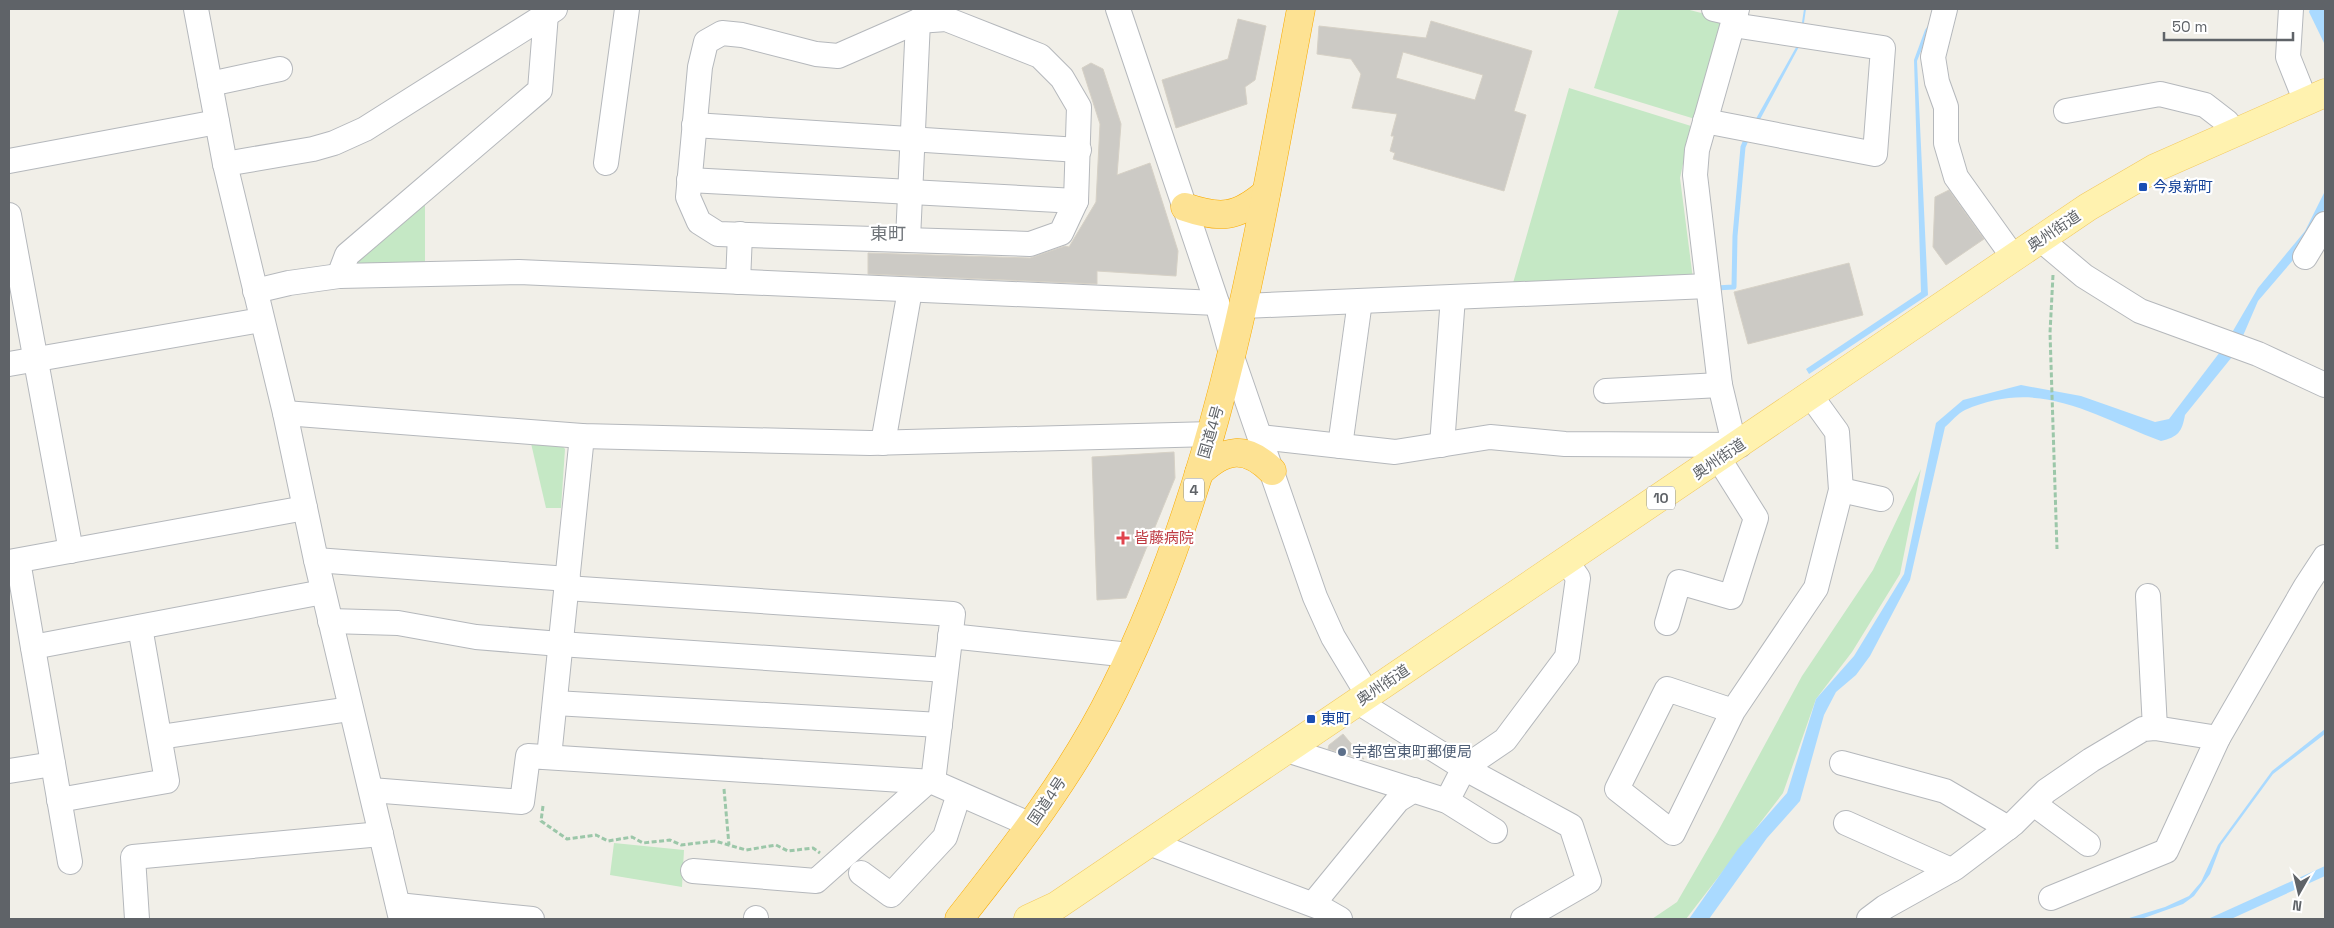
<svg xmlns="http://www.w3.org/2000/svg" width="2334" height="928" viewBox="0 0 2334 928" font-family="'Space Grotesk','Noto Sans JP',sans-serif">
	<rect width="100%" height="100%" fill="#f1efe8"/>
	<g fill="#c5e8c5">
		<path d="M1619 9H1686L1724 19 1695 119 1594 88Z"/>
		<path d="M1569 88 1691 126 1680 178 1693 279 1513 283Z"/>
		<path d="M425 188V265L358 266 354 249Z"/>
		<path d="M530 439 557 440 565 449 561 508H546Z"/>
		<path d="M1921 469 1900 574 1852 652 1816 699 1783 793 1686 919H1652L1677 902 1717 833 1802 676 1873 570Z"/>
		<path d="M614 843 684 850 682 887 610 875Z"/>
	</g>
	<g fill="#aadaff">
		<path d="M1804 9H1806L1801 43 1757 125 1753 124 1799 42Z"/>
		<path d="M2310 9H2325V45L2309 12Z"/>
		<path d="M1935 16 1917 61 1928 295 1809 374 1806 369 1921 292 1914 60 1925 30Z"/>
		<path d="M2325 191V208L2306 245 2258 301 2236 352 2185 415C2182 432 2178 437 2161 441 2094 416 2040 377 1965 410 1958 413 1951 422 1945 427L1910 580 1870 656 1856 675 1836 692 1824 715 1800 801 1767 838 1709 919H1689L1738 849 1787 793 1816 699 1854 656 1904 574 1936 423 1963 400 2021 385 2081 396 2155 422 2169 419 2223 348 2258 288 2305 231Z"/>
		<path d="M2325 729V734L2273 774 2221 845 2210 874 2194 896 2183 904 2144 918 2208 919 2325 866V876L2231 919H2126L2165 907 2189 896 2201 882 2218 845 2272 771Z"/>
	</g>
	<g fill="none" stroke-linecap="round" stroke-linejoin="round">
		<path stroke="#aadaff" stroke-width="5" d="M1715 288 1734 287 1735 236 1743 147 1746 140"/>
	</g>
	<g fill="#cccac5" stroke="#d6d1c6" fill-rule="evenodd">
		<path d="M1238 19 1266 26 1255 80 1245 87 1247 104 1176 128 1162 80 1228 59Z"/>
		<path d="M1431 21 1532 51 1514 111 1526 115 1504 191 1393 159 1395 153 1390 151 1394 136H1391L1397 114 1352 108 1361 74 1351 59 1317 54 1319 26 1426 38ZM1403 52 1483 75 1475 100 1396 78Z"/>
		<path d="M1091 63 1103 69 1121 124 1117 175 1150 163 1178 251 1176 276 1097 271V284L868 274V253L1030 258 1065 246 1069 247 1096 202 1100 124 1082 68Z"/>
		<path d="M1949 190 1984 239 1946 265 1933 247 1935 197Z"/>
		<path d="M1849 263 1863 315 1748 344 1734 292Z"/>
		<path d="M1174 452 1175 478 1126 598 1097 600 1092 457Z"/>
		<path d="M1343 734 1364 759 1328 749 1329 745Z"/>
	</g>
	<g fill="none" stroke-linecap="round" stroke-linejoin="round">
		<g stroke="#b5b8bc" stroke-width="26">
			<g id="minor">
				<path d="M196 9 225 164 285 413 316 560 401 919"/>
				<path d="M1118 9 1217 303 1232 357 1315 597 1333 637 1368 695"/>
				<path d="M1714 9 1736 14"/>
				<path d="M1737 9 1697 150 1695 175 1720 385 1731 431 1740 445"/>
				<path d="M1945 9 1933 57 1937 82 1946 107V143L1956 177 2014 258"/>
				<path d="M2291 9 2288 57 2306 102"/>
				<path d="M946 19 1040 56 1062 78 1079 107 1076 201 1061 233 1030 244 718 234 699 222 688 197 700 67 706 42 722 33 742 35 816 54 838 56 918 21Z"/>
				<path d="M210 84 280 69"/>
				<path d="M2066 111 2160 94 2205 105 2227 122 2235 132"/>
				<path d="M1705 121 1875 154 1883 48 1733 25"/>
				<path d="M694 125 1079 150"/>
				<path d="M9 161 217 122"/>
				<path d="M606 163 627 9"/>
				<path d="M225 164 313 149 334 143 365 129 555 9"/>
				<path d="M689 180 1076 201"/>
				<path d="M9 215 71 551"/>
				<path d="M908 239 918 21"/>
				<path d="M2040 239 2084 276 2140 311 2258 354 2325 385"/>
				<path d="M2305 257 2325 224"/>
				<path d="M339 276 347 255 540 90 546 14"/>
				<path d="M738 282 740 234"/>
				<path d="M255 291 289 283 339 276 519 272 1217 303"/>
				<path d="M1244 306 1708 286"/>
				<path d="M9 364 261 320"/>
				<path d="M1606 391 1720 385"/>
				<path d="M285 413 582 436 870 443 1212 434"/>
				<path d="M1260 437 1395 452 1490 437 1565 444 1740 445"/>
				<path d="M883 443 910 290"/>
				<path d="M1442 445 1453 297"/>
				<path d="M1340 446 1360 301"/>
				<path d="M1841 490 1881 499"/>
				<path d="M316 560 568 579"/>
				<path d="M18 561 70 862"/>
				<path d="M9 562 305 508"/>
				<path d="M566 588 953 614 933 782"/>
				<path d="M2148 596 2155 728"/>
				<path d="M330 621 398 623 476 637 560 644 946 670"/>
				<path d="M1667 623 1679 582 1731 597 1756 518 1719 459"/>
				<path d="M950 636 1130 655"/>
				<path d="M33 647 323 592"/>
				<path d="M1358 702 1464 768 1571 826 1589 881 1523 919"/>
				<path d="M555 703 940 725"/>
				<path d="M1733 711 1667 689 1617 789 1673 833 1733 711 1816 588 1841 490 1837 432 1811 396"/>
				<path d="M160 737 350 709"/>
				<path d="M1287 750 1447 801 1495 831"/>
				<path d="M549 757 582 436"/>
				<path d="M1842 763 1945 791 2008 828"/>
				<path d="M9 771 53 764"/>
				<path d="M371 790 522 802 528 756 933 782 1031 825"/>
				<path d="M59 800 167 781 140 627"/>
				<path d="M1447 801 1464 768 1505 740 1567 657 1578 578 1567 562"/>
				<path d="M2034 804 2088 844"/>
				<path d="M1846 823 1951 870"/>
				<path d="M1149 843 1319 907 1340 919"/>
				<path d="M693 871 816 881 927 782"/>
				<path d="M861 873 891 895 945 837 959 794"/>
				<path d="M2051 898 2166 851 2218 738"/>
				<path d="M1313 904 1398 800 1414 790"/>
				<path d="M398 905 532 919"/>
				<path d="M137 919 133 857 381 834"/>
				<path d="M756 919V918"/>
				<path d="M1869 919 1885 907 1955 868 2013 824 2046 791 2091 760 2143 729 2155 728 2218 738 2306 586 2325 557"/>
			</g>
		</g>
		<g stroke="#f2c960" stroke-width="29">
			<path id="major" d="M1028 919 1056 906 1087 885 2088 207 2155 168 2325 93"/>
		</g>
		<g stroke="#f9ab00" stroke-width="29">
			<g id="highway">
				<path d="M1185 207C1220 219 1237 218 1266 193"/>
				<path d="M1199 473C1225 448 1246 445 1272 471"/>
				<path d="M959 919C1016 847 1073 773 1114 690 1221 474 1257 242 1301 9"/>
			</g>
		</g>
		<g stroke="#9cc7a9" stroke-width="3" stroke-dasharray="5 2.5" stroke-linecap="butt">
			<path d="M2053 275 2050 333 2057 549"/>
			<path d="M724 789 729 845"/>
			<path d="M543 806 541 821 567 839 596 835 608 841 632 837 643 843 670 840 681 845 715 841 746 850 776 845 788 851 813 848 820 853"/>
		</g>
		<use href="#minor" stroke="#fff" stroke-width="24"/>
		<use href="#major" stroke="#fff2af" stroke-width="28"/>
		<use href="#highway" stroke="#fde293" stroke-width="28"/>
	</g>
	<g fill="#1a4fb4" stroke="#fff" stroke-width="2">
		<rect x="2138" y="182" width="10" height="10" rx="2.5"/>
		<rect x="1306" y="714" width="10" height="10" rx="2.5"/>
	</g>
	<path fill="#e0444e" stroke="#fff" stroke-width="2" d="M1120.5 530.5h5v5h5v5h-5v5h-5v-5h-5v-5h5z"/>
	<circle fill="#5c6f8a" stroke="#fff" stroke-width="2" cx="1342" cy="752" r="5"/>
	<g text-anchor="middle" stroke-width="4.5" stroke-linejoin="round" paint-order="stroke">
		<g fill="#fff" stroke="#8f9295" stroke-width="1">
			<rect x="1184" y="478.5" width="20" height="23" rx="4"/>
			<rect x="1647" y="486.5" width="28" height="23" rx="4"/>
		</g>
		<g font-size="14" font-weight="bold" fill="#5f6368">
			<text x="1194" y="495">4</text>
			<text x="1661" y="503">10</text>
		</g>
		<g font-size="15" fill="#164399" stroke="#fff" text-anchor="start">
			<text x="2153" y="192">今泉新町</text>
			<text x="1321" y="724">東町</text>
		</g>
		<g font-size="15" fill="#5f6368" stroke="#fff">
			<text transform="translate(2054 231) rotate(-34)" y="5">奥州街道</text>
			<text transform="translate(1211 432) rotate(-74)" y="5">国道4号</text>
			<text transform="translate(1719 459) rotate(-34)" y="5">奥州街道</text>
			<text transform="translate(1383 685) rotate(-34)" y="5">奥州街道</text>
			<text transform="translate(1047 801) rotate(-56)" y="5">国道4号</text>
		</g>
		<g font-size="15" fill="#be3a42" stroke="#fff" text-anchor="start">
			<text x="1134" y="543">皆藤病院</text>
		</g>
		<g font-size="15" fill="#4e5e75" stroke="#fff" text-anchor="start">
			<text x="1352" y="757">宇都宮東町郵便局</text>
		</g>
		<g font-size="18" fill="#70757a" stroke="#fff">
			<text x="888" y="240">東町</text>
		</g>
	</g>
	<rect width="2334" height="928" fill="none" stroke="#5f6368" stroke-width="20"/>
	<g transform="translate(2299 893) rotate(188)" stroke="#ffffff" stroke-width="4" paint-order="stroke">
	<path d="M0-4L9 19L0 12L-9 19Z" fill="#5f6368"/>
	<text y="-8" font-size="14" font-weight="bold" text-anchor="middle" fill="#5f6368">N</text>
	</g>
	<path d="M2164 32v8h129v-8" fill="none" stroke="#5f6368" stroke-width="2.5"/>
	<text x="2172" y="32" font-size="15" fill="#5f6368" stroke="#ffffff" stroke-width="4" paint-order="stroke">50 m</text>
</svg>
